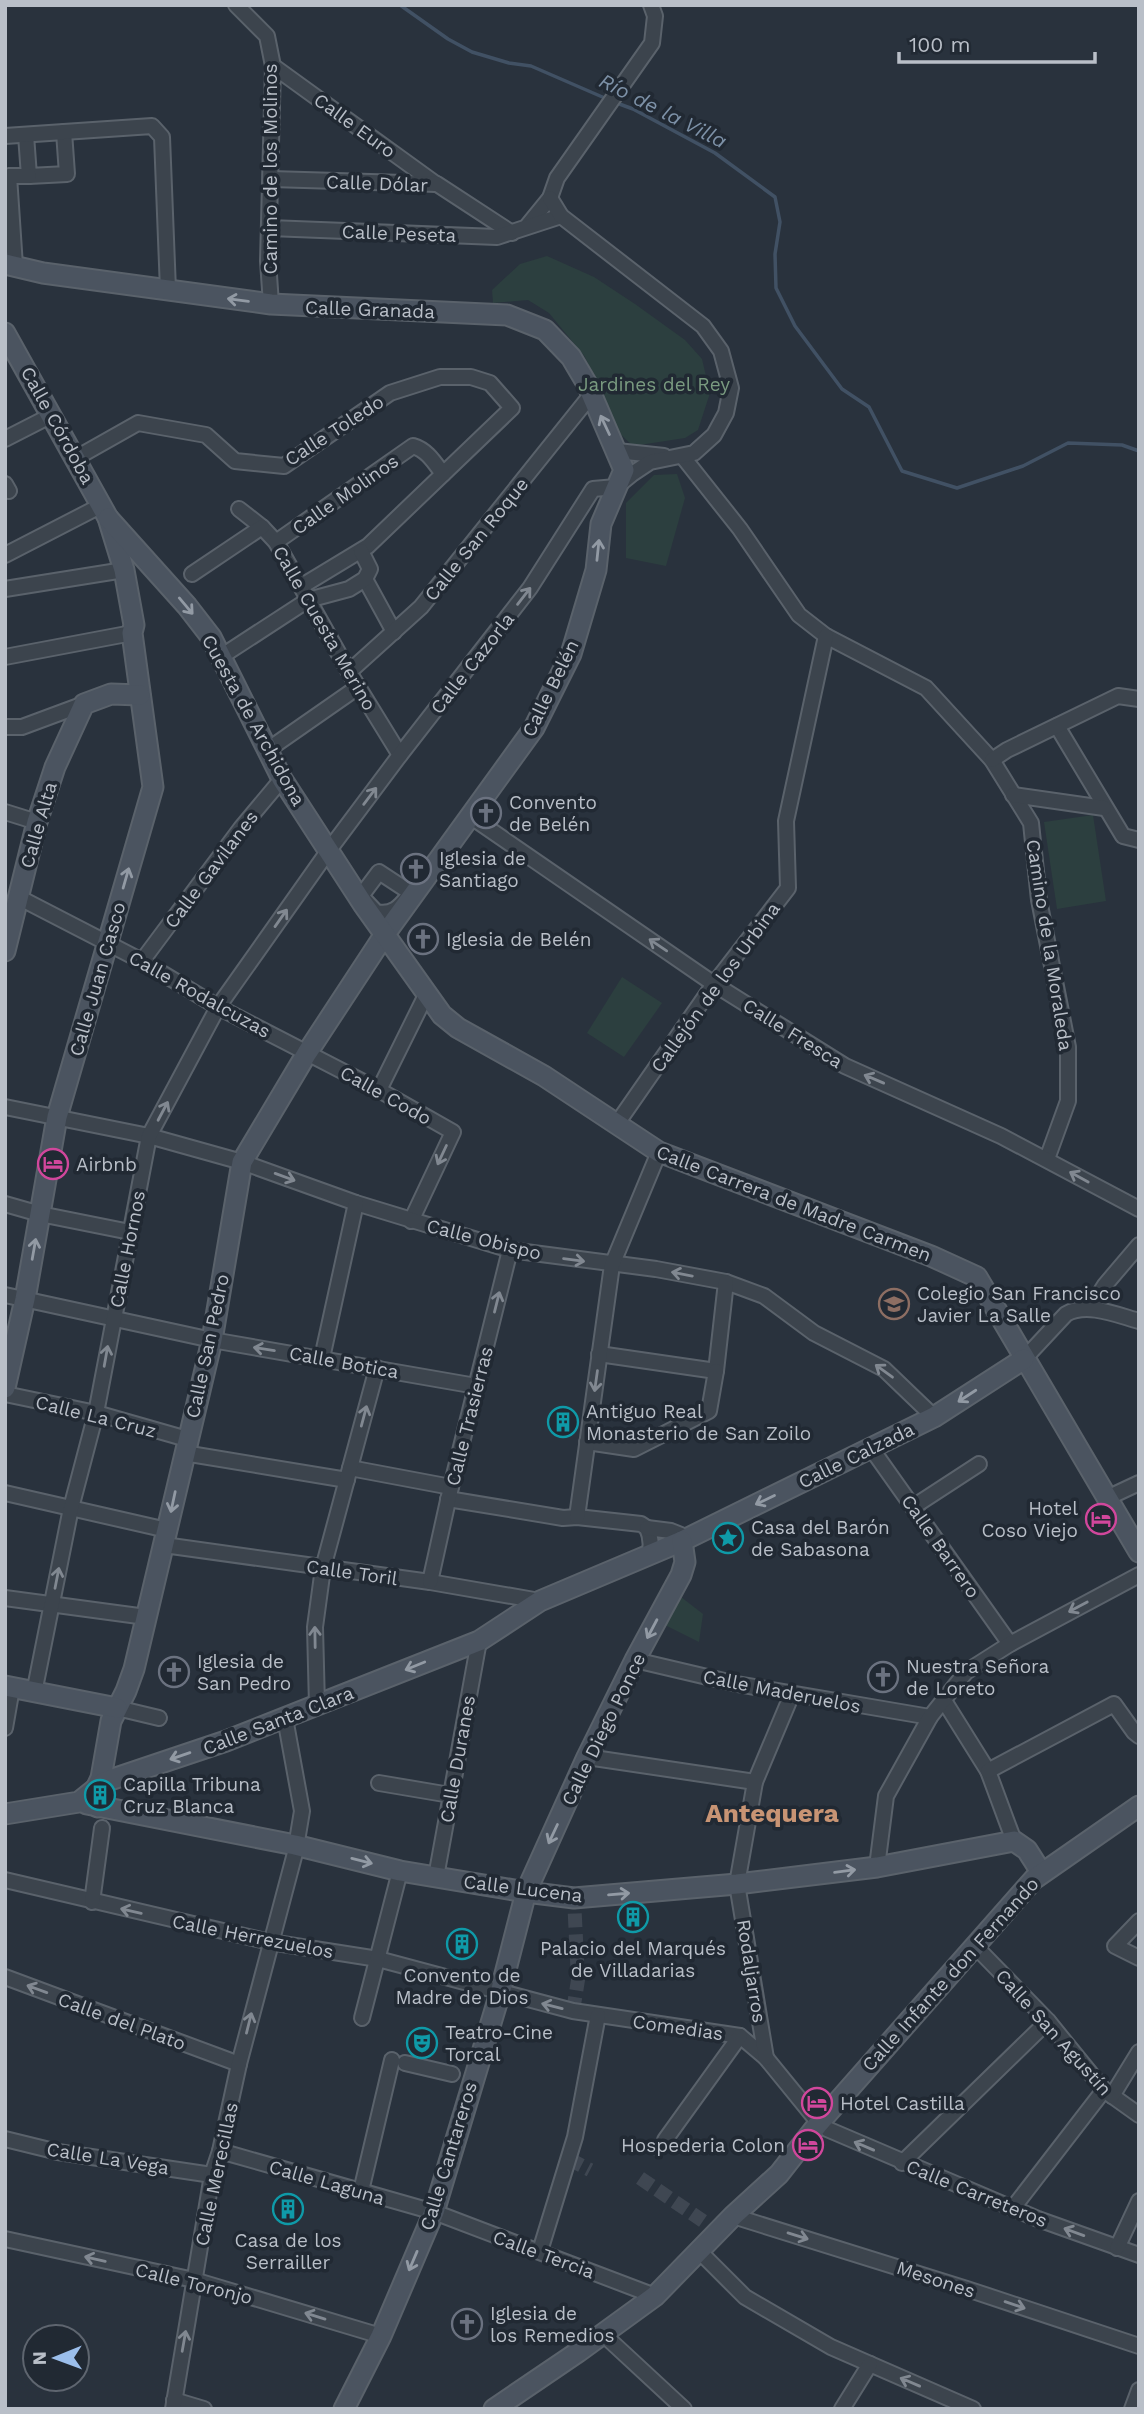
<svg xmlns="http://www.w3.org/2000/svg" width="1144" height="2414" viewBox="0 0 1144 2414" font-family="'Work Sans',sans-serif">
	<rect width="100%" height="100%" fill="#29323d"/>
	<g fill="#2c3f3f">
		<path d="M547 256 594 277 635 304 685 340 702 359 710 393 698 430 685 438 633 446 618 432 585 357 549 313 528 300 493 303 492 290 520 264Z"/>
		<path d="M677 474 685 498 666 566 626 558V503L654 475Z"/>
		<path d="M1093 815 1106 901 1057 909 1044 822Z"/>
		<path d="M622 977 662 1003 624 1057 587 1033Z"/>
		<path d="M672 1590 703 1614 699 1642 657 1621Z"/>
	</g>
	<g fill="none" stroke-linecap="round" stroke-linejoin="round">
		<g stroke="#415164" stroke-width="3.5">
			<path d="M400 5 448 39 472 52 509 63 531 66 607 99"/>
			<path d="M614 102 633 109 715 153 775 197 780 222 775 254 776 288 795 326 842 389 869 407 902 471 957 488 1023 466 1068 443 1122 445 1139 451"/>
		</g>
		<g stroke="#3f4752" stroke-width="14" stroke-dasharray="14 7" stroke-linecap="butt">
			<path d="M573 2011 578 1980 574 1898"/>
			<path d="M653 2155 665 2140"/>
			<path d="M569 2159 590 2170"/>
			<path d="M640 2178 703 2221"/>
		</g>
		<g stroke="#5a626b" stroke-width="18">
			<g id="street">
				<path d="M236 5 267 36 273 66 268 261 271 304"/>
				<path d="M273 66 436 184"/>
				<path d="M26 135 29 176 67 174 64 132"/>
				<path d="M5 136 152 126 162 137 168 290"/>
				<path d="M271 179 437 184 512 233"/>
				<path d="M528 225 550 198 557 178 652 43 655 16 651 5"/>
				<path d="M270 228 497 237 561 216"/>
				<path d="M15 266 9 176H29"/>
				<path d="M5 439 52 415"/>
				<path d="M617 451 664 456"/>
				<path d="M683 457 740 529 799 615 826 636 926 688 992 760 1031 823 1039 900 1068 1047V1101L1047 1159"/>
				<path d="M76 458 138 423 206 435 235 461 284 466 390 393 440 377H471L490 383 512 408 368 546 302 586"/>
				<path d="M5 484 9 491"/>
				<path d="M239 509 262 527 276 542 349 672 400 755"/>
				<path d="M276 542 413 446C427 450 434 462 443 474"/>
				<path d="M5 555 102 505"/>
				<path d="M192 574 262 527"/>
				<path d="M365 579 394 632"/>
				<path d="M5 589 124 570"/>
				<path d="M222 656 308 600 349 589 365 579 370 569 361 551"/>
				<path d="M5 657 132 633"/>
				<path d="M349 672 421 607 591 395"/>
				<path d="M1057 726 1123 836 1139 840"/>
				<path d="M5 727H22L84 704"/>
				<path d="M269 749 358 687"/>
				<path d="M992 760 1007 750 1118 696 1139 699"/>
				<path d="M1013 795 1104 808"/>
				<path d="M5 812 37 822"/>
				<path d="M470 816 714 984 845 1066 1001 1136 1139 1209"/>
				<path d="M379 872 411 893C401 905 394 916 376 912L361 896Z"/>
				<path d="M18 897 142 961 218 1007 379 1090 453 1132 411 1221"/>
				<path d="M142 961 241 828 282 779"/>
				<path d="M379 1090 426 995"/>
				<path d="M5 1107 149 1136 242 1162 356 1203 510 1250 656 1269 726 1282 764 1296 814 1333 884 1369 934 1417"/>
				<path d="M616 1125 714 984 788 888 786 821 826 636"/>
				<path d="M5 1204 40 1214 130 1232"/>
				<path d="M5 1295 212 1340 476 1386"/>
				<path d="M1090 1309 1105 1285 1139 1245"/>
				<path d="M599 1354 716 1371 726 1282"/>
				<path d="M322 1358 356 1203"/>
				<path d="M1024 1359 1066 1314C1087 1302 1117 1315 1139 1321"/>
				<path d="M5 1394 96 1413 187 1439"/>
				<path d="M587 1442 634 1449 709 1411 716 1371"/>
				<path d="M871 1448 1010 1644"/>
				<path d="M184 1453 347 1480"/>
				<path d="M350 1468 451 1487"/>
				<path d="M5 1493 167 1530"/>
				<path d="M1107 1498 1139 1483"/>
				<path d="M448 1499 563 1518 577 1517 641 1524 647 1528C651 1537 652 1545 649 1555"/>
				<path d="M913 1507 979 1464"/>
				<path d="M577 1517 612 1265 659 1152"/>
				<path d="M647 1528 671 1531 681 1535 682 1541"/>
				<path d="M164 1545 430 1582 540 1601"/>
				<path d="M430 1582 451 1487 510 1250"/>
				<path d="M5 1598 146 1617"/>
				<path d="M635 1660 737 1684 930 1717"/>
				<path d="M34 1693 71 1508 96 1413 149 1136 218 1007 329 850 400 755 530 588 593 489 616 487 632 474 650 462 694 453 714 435 726 413 731 388 721 351 703 326 561 216 550 198"/>
				<path d="M943 1699 988 1771 1014 1841"/>
				<path d="M317 1706 315 1627 323 1568 377 1368"/>
				<path d="M117 1708 159 1718"/>
				<path d="M5 1728 12 1688"/>
				<path d="M587 1757 755 1782"/>
				<path d="M988 1771 1114 1704 1134 1732 1139 1736"/>
				<path d="M379 1783 450 1795"/>
				<path d="M877 1867 886 1796 930 1717 966 1672 1010 1644 1139 1575"/>
				<path d="M436 1877 479 1641"/>
				<path d="M5 1880 270 1942 378 1959 573 2011 740 2036 766 2058 819 2123 827 2129 1038 2219 1139 2255"/>
				<path d="M92 1902 102 1828"/>
				<path d="M1139 1921 1115 1946 1139 1958"/>
				<path d="M974 1945 1048 2021 1104 2090 1139 2115"/>
				<path d="M5 1977 239 2064"/>
				<path d="M362 2018 400 1871"/>
				<path d="M766 2058 737 1884 755 1782 792 1694"/>
				<path d="M405 2063 452 2074"/>
				<path d="M1112 2096 1139 2052"/>
				<path d="M5 2139 58 2152 212 2175"/>
				<path d="M665 2140 740 2036"/>
				<path d="M220 2151 434 2212 655 2296"/>
				<path d="M902 2163 1048 2021"/>
				<path d="M361 2191 392 2060"/>
				<path d="M1013 2208 1104 2090"/>
				<path d="M733 2216 967 2289 1139 2346"/>
				<path d="M5 2239 194 2280 381 2336"/>
				<path d="M1117 2248 1139 2201"/>
				<path d="M540 2251 575 2137 598 2015"/>
				<path d="M699 2251 745 2297 831 2347 973 2409"/>
				<path d="M603 2334 684 2409"/>
				<path d="M174 2400 204 2409"/>
				<path d="M173 2409 212 2175 220 2151 239 2064 295 1853 302 1811 285 1718"/>
				<path d="M842 2409 870 2364"/>
				<path d="M1132 2409 1139 2390"/>
			</g>
		</g>
		<g stroke="#5a626b" stroke-width="23">
			<g id="secondary">
				<path d="M5 264 43 273 271 304 507 315 545 330 571 357 587 384 624 470 601 524 596 570 571 654 534 728 385 934 307 1053 242 1162 212 1340 134 1669 126 1691 111 1721 101 1778 93 1795 94 1802 98 1807"/>
				<path d="M5 333 108 518 124 570 134 625 132 633 153 787 57 1117 25 1299 5 1388"/>
				<path d="M108 518 187 606 211 637 282 779 363 904 442 1015 458 1028 544 1076 659 1152 931 1256 977 1277 1139 1552"/>
				<path d="M5 951 37 822 55 767 84 704 111 694 140 695"/>
				<path d="M5 1686 117 1708"/>
				<path d="M87 1804 295 1845 400 1871 526 1892 574 1898 737 1884 877 1867 1014 1841 1027 1850 1041 1872"/>
				<path d="M5 1814 79 1802 104 1782 226 1741 479 1641 540 1601 682 1541 934 1417 1024 1359"/>
				<path d="M344 2409 381 2336 434 2212 500 1993 526 1892 587 1757 635 1660 681 1575 685 1562 682 1541"/>
				<path d="M494 2409 578 2352 655 2296 733 2216 779 2174 819 2123 1034 1879 1139 1806"/>
			</g>
		</g>
		<use href="#street" stroke="#3c444d" stroke-width="14"/>
		<use href="#secondary" stroke="#4b5460" stroke-width="19"/>
	</g>
	<defs><path id="oneway-shaft" d="M-6 0H5M1.5-3L5.5 0L1.5 3" fill="none" stroke-width="1.6" stroke-linecap="round" stroke-linejoin="round" transform="scale(1.75)"/></defs>
	<g stroke="#929aa4">
		<use href="#oneway-shaft" transform="translate(238 300) rotate(-173)"/>
		<use href="#oneway-shaft" transform="translate(605 425) rotate(-115)"/>
		<use href="#oneway-shaft" transform="translate(598 550) rotate(-84)"/>
		<use href="#oneway-shaft" transform="translate(186 606) rotate(50)"/>
		<use href="#oneway-shaft" transform="translate(126 878) rotate(-74)"/>
		<use href="#oneway-shaft" transform="translate(34 1249) rotate(-80)"/>
		<use href="#oneway-shaft" transform="translate(967 1396) rotate(147)"/>
		<use href="#oneway-shaft" transform="translate(765 1500) rotate(154)"/>
		<use href="#oneway-shaft" transform="translate(173 1502) rotate(102)"/>
		<use href="#oneway-shaft" transform="translate(652 1629) rotate(118)"/>
		<use href="#oneway-shaft" transform="translate(415 1666) rotate(158)"/>
		<use href="#oneway-shaft" transform="translate(180 1756) rotate(161)"/>
		<use href="#oneway-shaft" transform="translate(553 1834) rotate(115)"/>
		<use href="#oneway-shaft" transform="translate(362 1861) rotate(14)"/>
		<use href="#oneway-shaft" transform="translate(845 1871) rotate(-7)"/>
		<use href="#oneway-shaft" transform="translate(619 1894) rotate(-5)"/>
		<use href="#oneway-shaft" transform="translate(413 2261) rotate(113)"/>
	</g>
	<g stroke="#818891">
		<use href="#oneway-shaft" transform="translate(524 596) rotate(-52)"/>
		<use href="#oneway-shaft" transform="translate(370 796) rotate(-53)"/>
		<use href="#oneway-shaft" transform="translate(281 918) rotate(-55)"/>
		<use href="#oneway-shaft" transform="translate(658 945) rotate(-146)"/>
		<use href="#oneway-shaft" transform="translate(874 1079) rotate(-157)"/>
		<use href="#oneway-shaft" transform="translate(163 1111) rotate(-62)"/>
		<use href="#oneway-shaft" transform="translate(442 1155) rotate(115)"/>
		<use href="#oneway-shaft" transform="translate(285 1177) rotate(20)"/>
		<use href="#oneway-shaft" transform="translate(1079 1177) rotate(-151)"/>
		<use href="#oneway-shaft" transform="translate(574 1260) rotate(7)"/>
		<use href="#oneway-shaft" transform="translate(682 1274) rotate(-169)"/>
		<use href="#oneway-shaft" transform="translate(497 1302) rotate(-76)"/>
		<use href="#oneway-shaft" transform="translate(264 1349) rotate(-171)"/>
		<use href="#oneway-shaft" transform="translate(106 1356) rotate(-80)"/>
		<use href="#oneway-shaft" transform="translate(884 1371) rotate(-144)"/>
		<use href="#oneway-shaft" transform="translate(596 1381) rotate(98)"/>
		<use href="#oneway-shaft" transform="translate(364 1416) rotate(-75)"/>
		<use href="#oneway-shaft" transform="translate(57 1578) rotate(-79)"/>
		<use href="#oneway-shaft" transform="translate(1078 1607) rotate(152)"/>
		<use href="#oneway-shaft" transform="translate(315 1637) rotate(-91)"/>
		<use href="#oneway-shaft" transform="translate(131 1911) rotate(-167)"/>
		<use href="#oneway-shaft" transform="translate(37 1989) rotate(-160)"/>
		<use href="#oneway-shaft" transform="translate(552 2006) rotate(-166)"/>
		<use href="#oneway-shaft" transform="translate(249 2023) rotate(-76)"/>
		<use href="#oneway-shaft" transform="translate(864 2146) rotate(-157)"/>
		<use href="#oneway-shaft" transform="translate(1074 2232) rotate(-160)"/>
		<use href="#oneway-shaft" transform="translate(798 2236) rotate(17)"/>
		<use href="#oneway-shaft" transform="translate(95 2259) rotate(-167)"/>
		<use href="#oneway-shaft" transform="translate(1015 2305) rotate(19)"/>
		<use href="#oneway-shaft" transform="translate(315 2316) rotate(-163)"/>
		<use href="#oneway-shaft" transform="translate(184 2341) rotate(-80)"/>
		<use href="#oneway-shaft" transform="translate(910 2382) rotate(-157)"/>
	</g>
	<defs>
		<g id="church-ring" transform="scale(1.575)"><circle r="9.5" fill="#212933" stroke="#6b7280" stroke-width="1.5"/><path d="M-1.2-6h2.4v3.5h3.3v2.4h-3.3V6h-2.4V-.1h-3.3v-2.4h3.3Z" fill="#6b7280"/></g>
		<g id="hotel-ring" transform="scale(1.575)"><circle r="9.5" fill="#212933" stroke="#d1479c" stroke-width="1.5"/><path d="M-6-4.5h1.5V1H6V5H4.5V3h-9V5H-6ZM-4 0a1.8 1.8 0 1 1 3.6 0ZM.5 0V-2.5h3Q6-2.5 6 0Z" fill="#d1479c"/></g>
		<g id="school-ring" transform="scale(1.575)"><circle r="9.5" fill="#212933" stroke="#8d6e63" stroke-width="1.5"/><path d="M0-5L7-2L0 1L-7-2ZM-4 1L0 2.5L4 1V4Q0 6-4 4Z" fill="#8d6e63"/></g>
		<g id="building-ring" transform="scale(1.575)"><circle r="9.5" fill="#212933" stroke="#0f9aa8" stroke-width="1.5"/><path d="M-4-6H4V6H1V3H-1V6H-4ZM-2.5-4.3h1.7v1.8h-1.7ZM.8-4.3h1.7v1.8H.8ZM-2.5-1h1.7V.8h-1.7ZM.8-1h1.7V.8H.8Z" fill="#0f9aa8"/></g>
		<g id="sight-ring" transform="scale(1.575)"><circle r="9.5" fill="#212933" stroke="#0f9aa8" stroke-width="1.5"/><path d="M0-6L1.8-2.2L6-1.7L2.9 1.2L3.7 5.4L0 3.3L-3.7 5.4L-2.9 1.2L-6-1.7L-1.8-2.2Z" fill="#0f9aa8"/></g>
		<g id="theatre-ring" transform="scale(1.575)"><circle r="9.5" fill="#212933" stroke="#0f9aa8" stroke-width="1.5"/><path d="M-5-5.5Q0-4 5-5.5V0Q5 5 0 6Q-5 5-5 0ZM-3.3-2.5H-1v1.5H-3.3ZM1-2.5H3.3v1.5H1ZM-2.8 1Q0 5.5 2.8 1Z" fill="#0f9aa8"/></g>
	</defs>
	<g fill-rule="evenodd">
		<use href="#church-ring" x="486" y="813"/>
		<use href="#church-ring" x="416" y="869"/>
		<use href="#church-ring" x="423" y="939"/>
		<use href="#hotel-ring" x="53" y="1164"/>
		<use href="#school-ring" x="894" y="1304"/>
		<use href="#building-ring" x="563" y="1422"/>
		<use href="#hotel-ring" x="1101" y="1519"/>
		<use href="#sight-ring" x="728" y="1538"/>
		<use href="#church-ring" x="174" y="1672"/>
		<use href="#church-ring" x="883" y="1677"/>
		<use href="#building-ring" x="100" y="1795"/>
		<use href="#building-ring" x="633" y="1917"/>
		<use href="#building-ring" x="462" y="1944"/>
		<use href="#theatre-ring" x="422" y="2043"/>
		<use href="#hotel-ring" x="817" y="2103"/>
		<use href="#hotel-ring" x="808" y="2145"/>
		<use href="#building-ring" x="288" y="2209"/>
		<use href="#church-ring" x="467" y="2324"/>
	</g>
	<g text-anchor="middle" stroke-width="7" stroke-linejoin="round" paint-order="stroke">
		<g font-size="19" fill="#b9bfc8" stroke="#212933">
			<text transform="translate(355 125) rotate(36)" y="7">Calle Euro</text>
			<text transform="translate(270 169) rotate(-90)" y="7">Camino de los Molinos</text>
			<text transform="translate(377 183) rotate(2)" y="7">Calle Dólar</text>
			<text transform="translate(399 233) rotate(2)" y="7">Calle Peseta</text>
			<text transform="translate(370 309) rotate(2)" y="7">Calle Granada</text>
			<text transform="translate(58 425) rotate(61)" y="7">Calle Córdoba</text>
			<text transform="translate(334 430) rotate(-33)" y="7">Calle Toledo</text>
			<text transform="translate(345 494) rotate(-35)" y="7">Calle Molinos</text>
			<text transform="translate(476 539) rotate(-51)" y="7">Calle San Roque</text>
			<text transform="translate(325 628) rotate(60)" y="7">Calle Cuesta Merino</text>
			<text transform="translate(472 663) rotate(-52)" y="7">Calle Cazorla</text>
			<text transform="translate(550 688) rotate(-64)" y="7">Calle Belén</text>
			<text transform="translate(254 720) rotate(61)" y="7">Cuesta de Archidona</text>
			<text transform="translate(38 825) rotate(-74)" y="7">Calle Alta</text>
			<text transform="translate(211 869) rotate(-53)" y="7">Calle Gavilanes</text>
			<text transform="translate(1050 945) rotate(81)" y="7">Camino de la Moraleda</text>
			<text transform="translate(97 979) rotate(-74)" y="7">Calle Juan Casco</text>
			<text transform="translate(715 987) rotate(-54)" y="7">Callejón de los Urbina</text>
			<text transform="translate(200 994) rotate(29)" y="7">Calle Rodalcuzas</text>
			<text transform="translate(793 1033) rotate(32)" y="7">Calle Fresca</text>
			<text transform="translate(386 1095) rotate(29)" y="7">Calle Codo</text>
			<text transform="translate(794 1203) rotate(21)" y="7">Calle Carrera de Madre Carmen</text>
			<text transform="translate(484 1239) rotate(14)" y="7">Calle Obispo</text>
			<text transform="translate(127 1249) rotate(-79)" y="7">Calle Hornos</text>
			<text transform="translate(207 1346) rotate(-78)" y="7">Calle San Pedro</text>
			<text transform="translate(344 1362) rotate(10)" y="7">Calle Botica</text>
			<text transform="translate(96 1416) rotate(14)" y="7">Calle La Cruz</text>
			<text transform="translate(469 1416) rotate(-76)" y="7">Calle Trasierras</text>
			<text transform="translate(856 1455) rotate(-26)" y="7">Calle Calzada</text>
			<text transform="translate(941 1546) rotate(55)" y="7">Calle Barrero</text>
			<text transform="translate(352 1572) rotate(8)" y="7">Calle Toril</text>
			<text transform="translate(782 1691) rotate(11)" y="7">Calle Maderuelos</text>
			<text transform="translate(278 1720) rotate(-21)" y="7">Calle Santa Clara</text>
			<text transform="translate(603 1729) rotate(-64)" y="7">Calle Diego Ponce</text>
			<text transform="translate(457 1759) rotate(-80)" y="7">Calle Duranes</text>
			<text transform="translate(523 1888) rotate(7)" y="7">Calle Lucena</text>
			<text transform="translate(253 1936) rotate(11)" y="7">Calle Herrezuelos</text>
			<text transform="translate(752 1971) rotate(81)" y="7">Rodaljarros</text>
			<text transform="translate(950 1974) rotate(-48)" y="7">Calle Infante don Fernando</text>
			<text transform="translate(122 2021) rotate(20)" y="7">Calle del Plato</text>
			<text transform="translate(678 2027) rotate(8)" y="7">Comedias</text>
			<text transform="translate(1054 2032) rotate(48)" y="7">Calle San Agustín</text>
			<text transform="translate(448 2156) rotate(-73)" y="7">Calle Cantareros</text>
			<text transform="translate(108 2158) rotate(9)" y="7">Calle La Vega</text>
			<text transform="translate(216 2174) rotate(-78)" y="7">Calle Merecillas</text>
			<text transform="translate(327 2182) rotate(16)" y="7">Calle Laguna</text>
			<text transform="translate(977 2193) rotate(22)" y="7">Calle Carreteros</text>
			<text transform="translate(544 2254) rotate(20)" y="7">Calle Tercia</text>
			<text transform="translate(936 2279) rotate(18)" y="7">Mesones</text>
			<text transform="translate(194 2283) rotate(14)" y="7">Calle Toronjo</text>
		</g>
		<g font-size="19" fill="#7a9b80" stroke="#212933">
			<text x="654" y="391">Jardines del Rey</text>
		</g>
		<g font-size="19" fill="#b9bfc8" stroke="#212933" text-anchor="start">
			<text x="509" y="809">Convento<tspan x="509" dy="22">de Belén</tspan></text>
			<text x="439" y="865">Iglesia de<tspan x="439" dy="22">Santiago</tspan></text>
			<text x="446" y="946">Iglesia de Belén</text>
			<text x="76" y="1171">Airbnb</text>
			<text x="917" y="1300">Colegio San Francisco<tspan x="917" dy="22">Javier La Salle</tspan></text>
			<text x="586" y="1418">Antiguo Real<tspan x="586" dy="22">Monasterio de San Zoilo</tspan></text>
			<text x="1078" y="1515" text-anchor="end">Hotel<tspan x="1078" dy="22">Coso Viejo</tspan></text>
			<text x="751" y="1534">Casa del Barón<tspan x="751" dy="22">de Sabasona</tspan></text>
			<text x="197" y="1668">Iglesia de<tspan x="197" dy="22">San Pedro</tspan></text>
			<text x="906" y="1673">Nuestra Señora<tspan x="906" dy="22">de Loreto</tspan></text>
			<text x="123" y="1791">Capilla Tribuna<tspan x="123" dy="22">Cruz Blanca</tspan></text>
			<text x="633" y="1955" text-anchor="middle">Palacio del Marqués<tspan x="633" dy="22">de Villadarias</tspan></text>
			<text x="462" y="1982" text-anchor="middle">Convento de<tspan x="462" dy="22">Madre de Dios</tspan></text>
			<text x="445" y="2039">Teatro-Cine<tspan x="445" dy="22">Torcal</tspan></text>
			<text x="840" y="2110">Hotel Castilla</text>
			<text x="785" y="2152" text-anchor="end">Hospederia Colon</text>
			<text x="288" y="2247" text-anchor="middle">Casa de los<tspan x="288" dy="22">Serrailler</tspan></text>
			<text x="490" y="2320">Iglesia de<tspan x="490" dy="22">los Remedios</tspan></text>
		</g>
		<g font-size="21" font-style="italic" fill="#7d91a7" stroke="#212933">
			<text transform="translate(663 111) rotate(27)" y="7">Río de la Villa</text>
		</g>
		<g font-size="26" font-weight="bold" fill="#c89474" stroke="#212933">
			<text x="772" y="1822">Antequera</text>
		</g>
	</g>
	<rect width="1144" height="2414" fill="none" stroke="#b9bfc8" stroke-width="14"/>
	<g transform="translate(56 2358) rotate(269)"><circle r="33" fill="#212933" stroke="#5e656f" stroke-width="2"/>
	<path d="M0-5L12 26L0 18L-12 26Z" fill="#9bbeeb"/>
	<text y="-10" font-size="19" font-weight="bold" text-anchor="middle" fill="#b9bfc8">N</text>
	</g>
	<path d="M899 52v10h196v-10" fill="none" stroke="#b9bfc8" stroke-width="3.5"/>
	<text x="909" y="52" font-size="21" fill="#b9bfc8" stroke="#212933" stroke-width="5" paint-order="stroke">100 m</text>
</svg>
